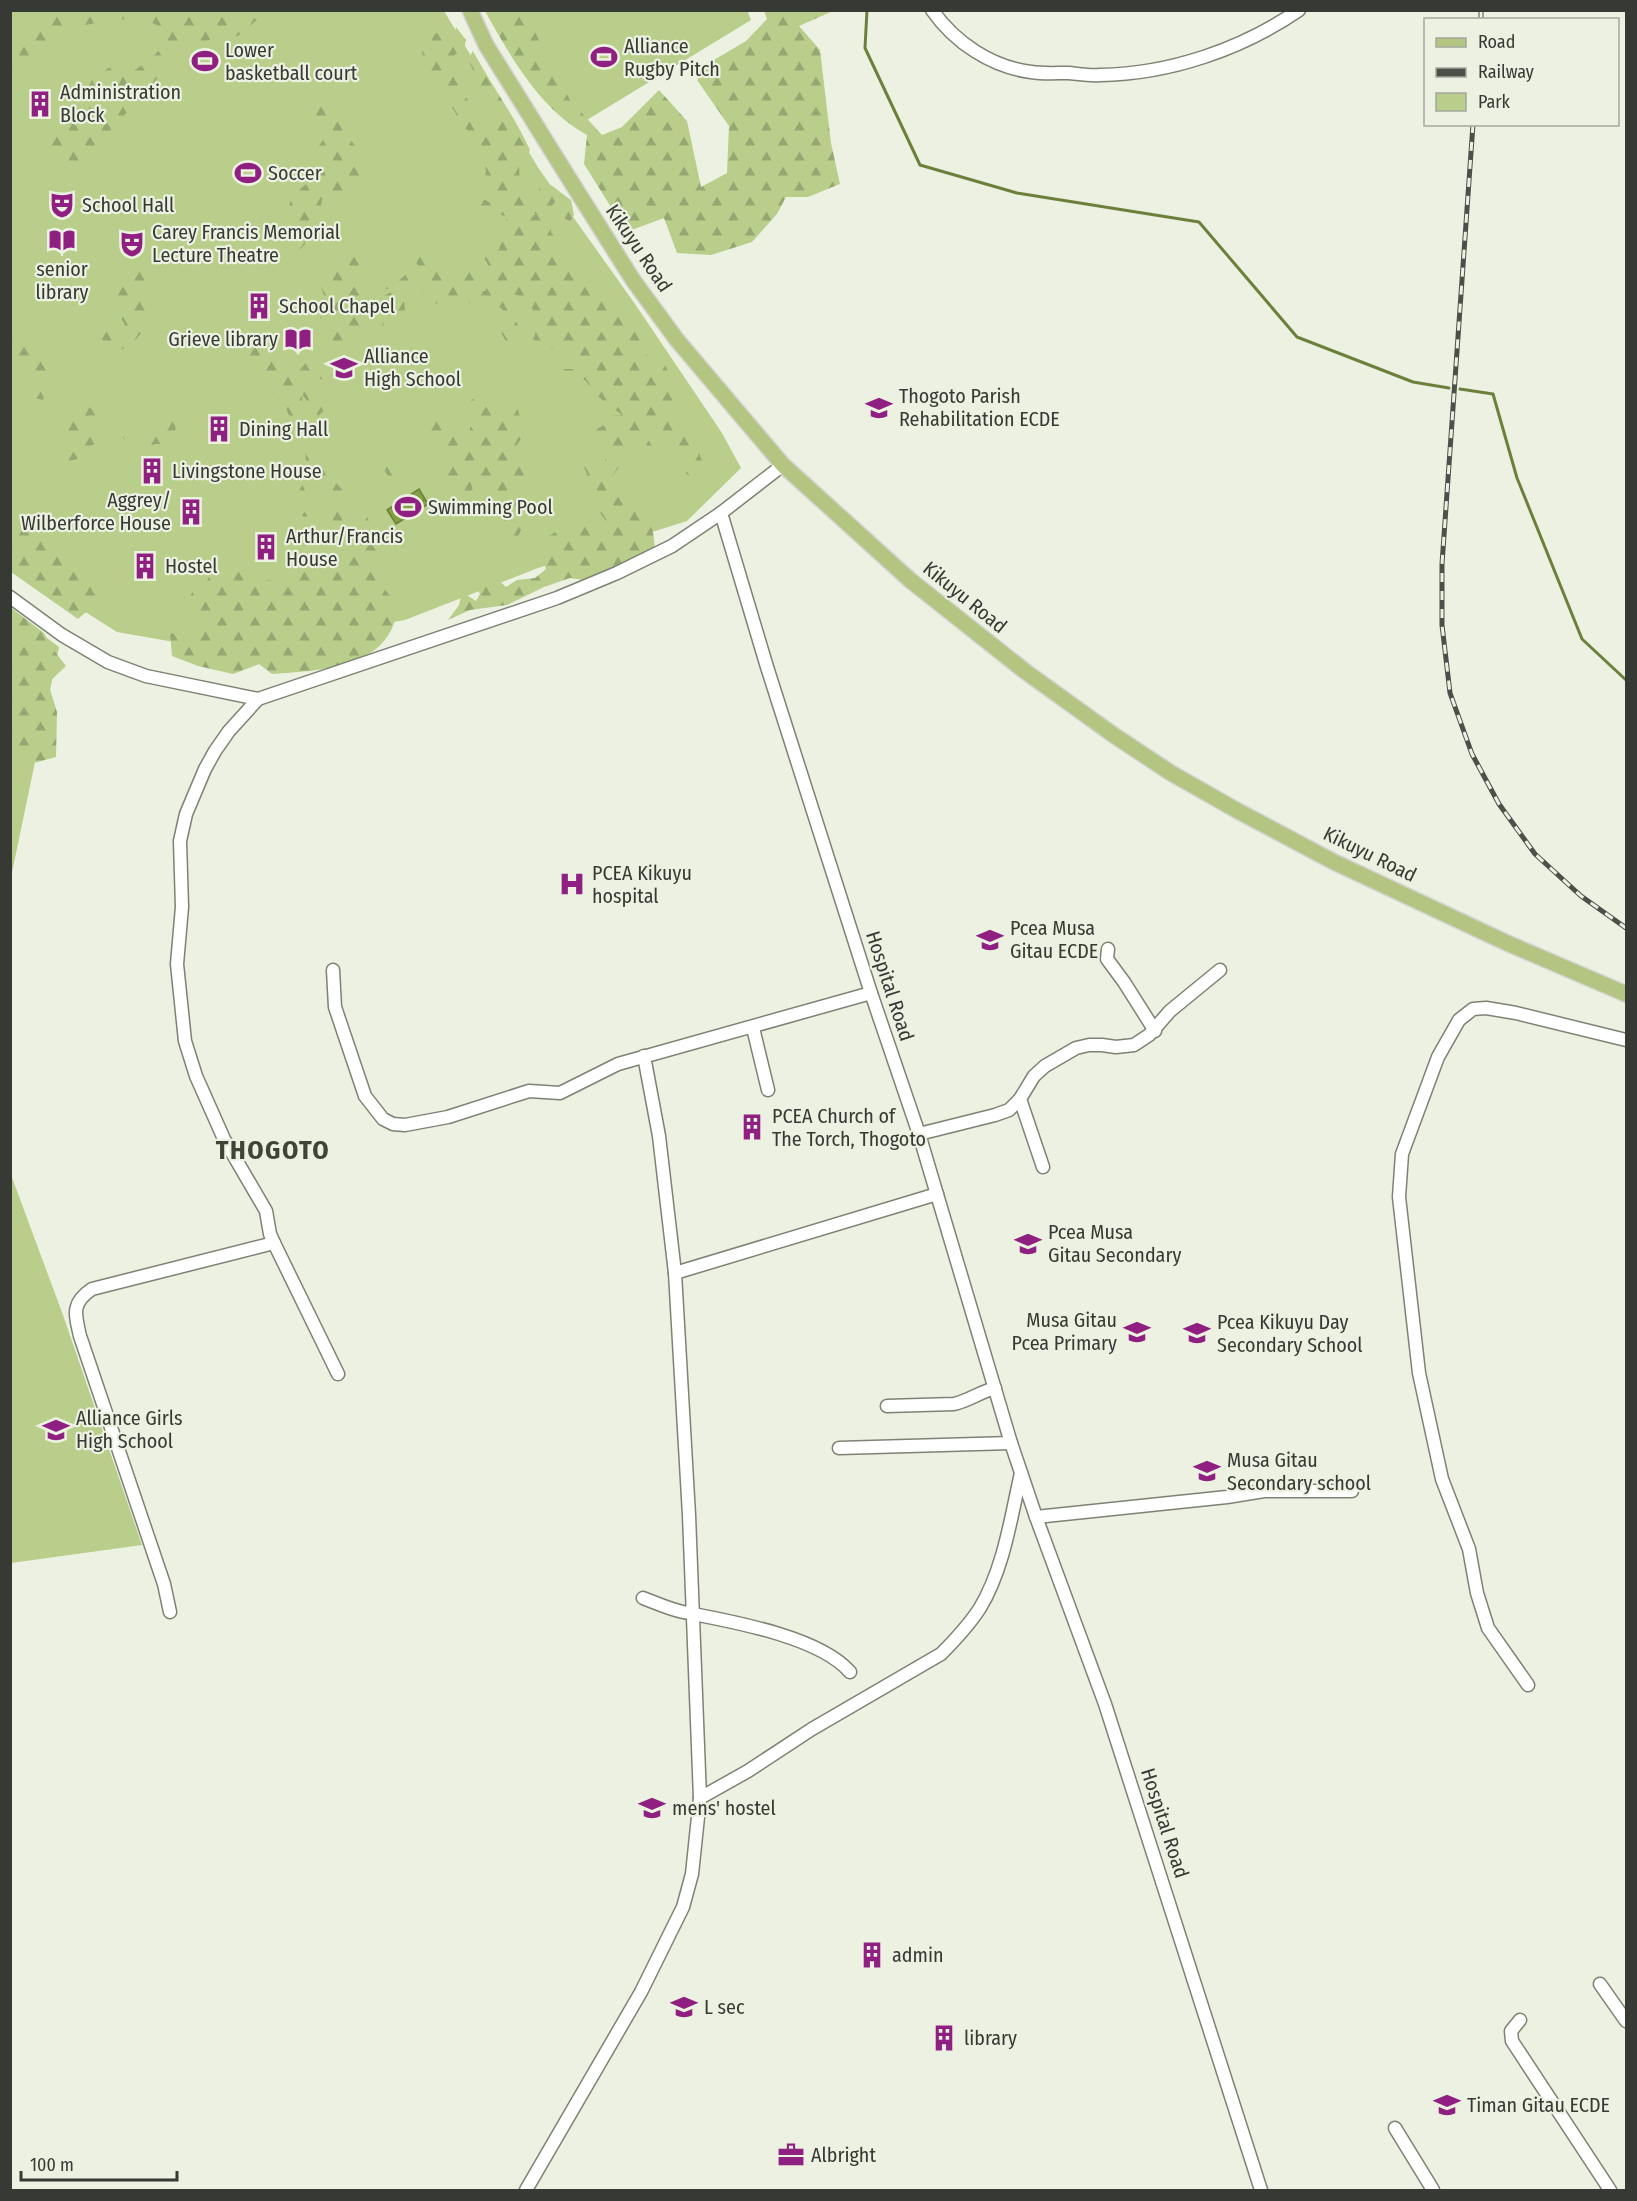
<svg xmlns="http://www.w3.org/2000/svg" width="1637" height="2201" viewBox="0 0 1637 2201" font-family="'Fira Sans Condensed',sans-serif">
	<defs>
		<pattern id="forest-firs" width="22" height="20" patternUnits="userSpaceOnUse" patternTransform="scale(1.5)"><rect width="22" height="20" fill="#b8ce8a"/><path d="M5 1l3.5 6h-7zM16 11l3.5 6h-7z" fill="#96a872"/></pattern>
		<pattern id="water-ripples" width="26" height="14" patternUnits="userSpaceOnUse" patternTransform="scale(1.5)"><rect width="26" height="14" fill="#839f3f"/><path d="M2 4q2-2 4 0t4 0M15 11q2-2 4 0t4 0" fill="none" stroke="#6c8336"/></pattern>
	</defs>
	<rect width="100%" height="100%" fill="#ecf1e2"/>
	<g fill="#b8ce8a">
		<path d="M747 10 751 20 577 126 508 11Z"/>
		<path d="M10 11H444L539 169 635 304 722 433 741 468 687 521 538 568 405 620 283 641 197 646 117 632 11 565Z"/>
		<path d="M11 611 59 647 11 877Z"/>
		<path d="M11 1175 63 1315 142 1545 11 1563Z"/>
	</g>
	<g fill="url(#forest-firs)">
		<path d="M58 11H244L257 20 238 36 216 38 191 45 179 54 103 139 90 162 73 177 53 155 50 137 69 111 85 96 93 77 116 64 130 73C149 61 161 53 169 32L149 21 117 19 75 27 52 38 36 54 19 77 11 105V53Z"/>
		<path d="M485 11H524L570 100 602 135 622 127 659 90 687 121 701 187 727 173 729 126 697 80 714 60 746 41 767 19 764 11H833L799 26 820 50 831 143 840 184 808 197H786L777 214 752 242 711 255 677 253 664 218 629 231 611 207 584 164 587 135C539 108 511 57 485 11Z"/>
		<path d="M456 27 466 40 463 53 455 54 457 61 451 70C458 90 474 104 482 125L490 123 491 110 468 59 473 51C491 85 514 115 530 150L525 158 517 157 509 151 508 139 503 133 491 142 519 166 520 185 528 216 535 215 534 201 539 198V180C552 183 560 193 571 200L574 215 570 222 563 217 564 209 556 201 549 209 551 232 568 257 607 304 638 332 644 352 653 361 661 359 669 372 671 391 675 404 667 418 685 428 695 442 703 463 696 486 686 473 692 459 681 454 667 451 662 427 655 423 647 438 659 457 646 463 641 443 626 450 612 452 619 467 605 487C621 501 644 508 652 529 654 534 654 542 655 548L607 571 583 580 570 578 544 587 507 605 470 610 448 620 459 605 462 592 476 601 480 594 475 584 496 578 506 587 517 580 535 578 546 569 540 552 544 539 572 522 590 519 605 535 612 530 601 514 590 503 582 483 587 474 582 463 580 449 589 448 597 469 605 462 606 449 613 444 617 433 599 439 589 434 604 425 607 416 622 415 596 395 585 380 576 377 573 390 560 393 557 378 564 369H582L580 361 565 357 567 347 546 348 533 339C540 327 536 306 523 298 518 294 505 293 499 292L509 304 517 309 515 319 527 347H509L498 327 506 321V313C480 288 483 301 453 308L445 303 431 304 422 290 425 283 421 279 422 273 411 253 431 255 442 272 466 267 476 283 475 291H485C493 278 492 270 484 258L489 249 499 250 507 217 474 205 481 198 489 202V188L485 179 486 170 471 133 461 125 454 110 445 102 440 94 448 84C443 78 436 76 431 71 421 62 421 45 422 32L445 34 452 44Z"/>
		<path d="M322 101 337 104 351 140 366 161 367 176 341 198 322 199 319 217 305 222V244L292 259 286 248 284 235 291 197 306 184 312 174 314 153 325 137 324 130 308 110Z"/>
		<path d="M11 136 15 149V173L11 177Z"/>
		<path d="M353 250 361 264 359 273 371 291C369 299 366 307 373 313L384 296 394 290 381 288 374 266 387 283 395 284 411 270 416 293 404 302 406 316 392 319 388 311H383L384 337 395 348 376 333 371 331 349 339 332 352 325 319 315 317 317 308 325 299 320 283C335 274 344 265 353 250Z"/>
		<path d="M138 268 152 281 144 300 153 319 132 344 115 353 105 344 97 331 107 328 126 331 124 323 114 306 115 282Z"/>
		<path d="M10 327C21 338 32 341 41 350 54 363 46 384 43 400L30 397C35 375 42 357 11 359Z"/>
		<path d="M225 328 239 341 256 333 261 334 271 352 278 348 285 361 300 370 308 360 326 369 336 387 327 379H317L311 391 318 398 325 393 329 406 318 416 302 394 305 435 295 431 286 408 263 383 266 373 254 367Z"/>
		<path d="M513 386H526L528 404 519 395 518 410 525 434 510 454 524 467 525 479 521 498 523 525 513 549C506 533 504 517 499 500L482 496 477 488 481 468 476 457 471 480 473 495 465 512 447 508C436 488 455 461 442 443 439 439 435 436 431 432V415L444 419 452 434 464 446 470 442V426L478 435 487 431 466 404 487 389 493 408 505 409Z"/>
		<path d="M89 407 96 411 95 426 100 441 90 446V456L65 462 63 443 72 448 76 437 67 434 61 420 75 422 83 420Z"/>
		<path d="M177 416 175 432 166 444H155L136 451 122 437 128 431 140 434Z"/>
		<path d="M305 447 326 463 336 483 350 498 346 509 361 505 364 496 381 489 388 476 376 456 396 462C398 493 387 495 366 514L379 545 370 571 399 607C396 616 394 626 389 634 368 670 309 671 272 674L259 664 233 674 198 666 172 656 170 633 192 636 199 625 184 606 193 591 206 583 211 572 245 571 262 579 288 583C307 562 311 560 339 556L344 546 337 534 315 518 294 515 291 467 303 486 313 509 332 510 329 496 306 463Z"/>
		<path d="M11 506 32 513 53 552 82 561 100 600 78 619 11 572Z"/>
		<path d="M10 607 44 633 52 648 66 666 48 683 57 712 56 757 11 769Z"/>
	</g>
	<path fill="url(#water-ripples)" stroke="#6c803c" stroke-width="1.5" d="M419 489 428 504 396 524 387 510Z"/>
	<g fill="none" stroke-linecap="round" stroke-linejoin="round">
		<g stroke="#6c803c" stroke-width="3">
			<path d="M867 10 865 48 920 165 1017 193 1199 222 1297 337 1413 382 1449 388"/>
			<path d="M1460 389 1493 394 1517 478 1582 639 1626 680"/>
		</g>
		<g stroke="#7d8274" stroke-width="15">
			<g id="minor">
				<path d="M932 10C955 43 992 67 1031 72 1043 74 1056 73 1068 73 1079 74 1090 76 1100 75 1170 74 1242 49 1299 10"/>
				<path d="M721 513 767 667 871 993 919 1134 1011 1443 1036 1517 1105 1704 1261 2190"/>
				<path d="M10 597 62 635 108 662 146 676 258 699 557 598 617 573 672 546 721 513 783 465"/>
				<path d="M258 699 229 731 215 751 205 769 186 814 180 841 182 907 177 964 185 1041 196 1076 224 1139 266 1211 270 1234 274 1243"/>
				<path d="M1108 949 1107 959 1124 982 1155 1031"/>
				<path d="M333 970 335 1007 365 1096 383 1119 393 1124 405 1125 448 1117 529 1091 560 1093 618 1064 871 993"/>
				<path d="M753 1028 768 1090"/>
				<path d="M1020 1099 1043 1167"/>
				<path d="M919 1134 995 1115 1009 1110 1020 1099 1034 1076 1045 1066 1076 1048 1089 1045H1102L1116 1047 1134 1045 1149 1035 1170 1011 1220 970"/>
				<path d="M675 1273 937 1194"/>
				<path d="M887 1406 954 1404C968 1401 980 1392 995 1388"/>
				<path d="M839 1448 1011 1443"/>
				<path d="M1036 1517 1227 1497 1264 1491H1352"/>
				<path d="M643 1598C656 1603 669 1609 683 1612 729 1621 819 1636 850 1672"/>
				<path d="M170 1612 164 1584 80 1336C75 1314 71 1303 92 1289L274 1243 338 1374"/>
				<path d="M1528 1685 1488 1628 1477 1593 1469 1549 1442 1479 1419 1373 1399 1197 1402 1154 1438 1057 1459 1020 1473 1009 1486 1008 1516 1013 1626 1040"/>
				<path d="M700 1798 748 1771 812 1729 941 1654C955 1640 969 1625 980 1608 1004 1568 1011 1517 1021 1473"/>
				<path d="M1600 1984 1626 2021"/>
				<path d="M1520 2020 1511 2031 1512 2041 1610 2190"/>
				<path d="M1395 2128 1433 2190"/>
				<path d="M526 2190 641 1992 683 1907 692 1874 700 1798 689 1515 675 1273 659 1136 644 1056"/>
			</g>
		</g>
		<g stroke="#d3d3d2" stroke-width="18">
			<path id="major" d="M470 10 486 45 570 180 633 280 677 340 783 465 910 580 1026 672 1115 736 1171 773 1238 811 1334 862 1507 943 1626 994"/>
		</g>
		<use href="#minor" stroke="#fff" stroke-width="12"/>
		<use href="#major" stroke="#b3c580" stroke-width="15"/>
		<g stroke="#4d4f49" stroke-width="5">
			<g id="rail">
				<path d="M1481 20V10"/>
				<path d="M1473 124 1442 564V625L1450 693 1472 754 1499 804 1535 854 1581 896 1626 928"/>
			</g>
		</g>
		<use href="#rail" stroke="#ecf1e2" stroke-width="3" stroke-dasharray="9" stroke-linecap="butt"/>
	</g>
	<defs>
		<g id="stadium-bare" transform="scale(2.07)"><path d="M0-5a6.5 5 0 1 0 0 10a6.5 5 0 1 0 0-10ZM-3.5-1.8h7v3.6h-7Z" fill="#8f2082" stroke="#ecf1e2" stroke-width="2.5" paint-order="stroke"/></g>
		<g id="building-bare" transform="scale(2.07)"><path d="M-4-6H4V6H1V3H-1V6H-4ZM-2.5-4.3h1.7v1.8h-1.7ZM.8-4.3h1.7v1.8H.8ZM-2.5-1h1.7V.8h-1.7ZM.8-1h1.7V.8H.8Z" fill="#8f2082" stroke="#ecf1e2" stroke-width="2.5" paint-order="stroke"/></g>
		<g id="theatre-bare" transform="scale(2.07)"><path d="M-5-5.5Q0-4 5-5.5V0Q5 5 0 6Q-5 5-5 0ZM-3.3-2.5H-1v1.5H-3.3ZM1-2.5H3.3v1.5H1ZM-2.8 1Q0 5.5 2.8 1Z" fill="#8f2082" stroke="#ecf1e2" stroke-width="2.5" paint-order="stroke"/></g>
		<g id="library-bare" transform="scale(2.07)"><path d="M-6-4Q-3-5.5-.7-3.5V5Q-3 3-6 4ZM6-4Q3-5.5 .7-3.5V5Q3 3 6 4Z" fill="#8f2082" stroke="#ecf1e2" stroke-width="2.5" paint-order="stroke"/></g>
		<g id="school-bare" transform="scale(2.07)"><path d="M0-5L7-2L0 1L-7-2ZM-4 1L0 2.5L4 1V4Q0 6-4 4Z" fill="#8f2082" stroke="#ecf1e2" stroke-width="2.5" paint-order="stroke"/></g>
		<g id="hospital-bare" transform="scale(2.07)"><path d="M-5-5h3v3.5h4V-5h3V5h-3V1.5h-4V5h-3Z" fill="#8f2082" stroke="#ecf1e2" stroke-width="2.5" paint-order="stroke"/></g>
		<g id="office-bare" transform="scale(2.07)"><path d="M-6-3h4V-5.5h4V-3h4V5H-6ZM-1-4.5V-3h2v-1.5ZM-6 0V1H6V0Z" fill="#8f2082" stroke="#ecf1e2" stroke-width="2.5" paint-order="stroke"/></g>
	</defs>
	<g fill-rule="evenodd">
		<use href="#stadium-bare" x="604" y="57"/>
		<use href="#stadium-bare" x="205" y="61"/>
		<use href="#building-bare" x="40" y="104"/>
		<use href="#stadium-bare" x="248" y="173"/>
		<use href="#theatre-bare" x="62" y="205"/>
		<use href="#library-bare" x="62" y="240"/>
		<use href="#theatre-bare" x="132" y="244"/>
		<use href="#building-bare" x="259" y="306"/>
		<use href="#library-bare" x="298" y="339"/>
		<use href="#school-bare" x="344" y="368"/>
		<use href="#school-bare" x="879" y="408"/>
		<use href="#building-bare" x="219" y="429"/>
		<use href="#building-bare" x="152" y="471"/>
		<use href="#stadium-bare" x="408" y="507"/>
		<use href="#building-bare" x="191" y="512"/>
		<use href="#building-bare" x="266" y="547"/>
		<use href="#building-bare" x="145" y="566"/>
		<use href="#hospital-bare" x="572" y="884"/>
		<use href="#school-bare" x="990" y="940"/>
		<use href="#building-bare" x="752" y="1127"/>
		<use href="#school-bare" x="1028" y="1244"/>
		<use href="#school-bare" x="1137" y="1332"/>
		<use href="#school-bare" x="1197" y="1333"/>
		<use href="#school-bare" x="56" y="1430"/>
		<use href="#school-bare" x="1207" y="1471"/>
		<use href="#school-bare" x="652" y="1808"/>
		<use href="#building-bare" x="872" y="1955"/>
		<use href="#school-bare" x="684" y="2007"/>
		<use href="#building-bare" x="944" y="2038"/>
		<use href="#school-bare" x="1447" y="2105"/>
		<use href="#office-bare" x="791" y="2155"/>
	</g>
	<g text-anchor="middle" stroke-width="4.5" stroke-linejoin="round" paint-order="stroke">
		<g font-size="20" fill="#373934" stroke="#ecf1e2" text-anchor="start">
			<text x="624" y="53">Alliance<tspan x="624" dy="23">Rugby Pitch</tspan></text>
			<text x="225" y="57">Lower<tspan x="225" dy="23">basketball court</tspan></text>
			<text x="60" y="99">Administration<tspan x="60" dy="23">Block</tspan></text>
			<text x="268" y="180">Soccer</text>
			<text x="82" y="212">School Hall</text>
			<text x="152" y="239">Carey Francis Memorial<tspan x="152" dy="23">Lecture Theatre</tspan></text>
			<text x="62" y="276" text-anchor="middle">senior<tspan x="62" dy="23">library</tspan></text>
			<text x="279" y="313">School Chapel</text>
			<text x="278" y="346" text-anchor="end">Grieve library</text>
			<text x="364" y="363">Alliance<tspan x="364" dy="23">High School</tspan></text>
			<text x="899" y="403">Thogoto Parish<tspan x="899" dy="23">Rehabilitation ECDE</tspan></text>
			<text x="239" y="436">Dining Hall</text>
			<text x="172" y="478">Livingstone House</text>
			<text x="171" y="507" text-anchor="end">Aggrey/<tspan x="171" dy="23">Wilberforce House</tspan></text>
			<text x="428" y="514">Swimming Pool</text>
			<text x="286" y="543">Arthur/Francis<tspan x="286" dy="23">House</tspan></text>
			<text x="165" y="573">Hostel</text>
			<text x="592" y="880">PCEA Kikuyu<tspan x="592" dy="23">hospital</tspan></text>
			<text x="1010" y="935">Pcea Musa<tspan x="1010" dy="23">Gitau ECDE</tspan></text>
			<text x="772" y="1123">PCEA Church of<tspan x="772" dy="23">The Torch, Thogoto</tspan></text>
			<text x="1048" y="1239">Pcea Musa<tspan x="1048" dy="23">Gitau Secondary</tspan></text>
			<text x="1117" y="1327" text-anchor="end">Musa Gitau<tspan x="1117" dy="23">Pcea Primary</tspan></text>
			<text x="1217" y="1329">Pcea Kikuyu Day<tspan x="1217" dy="23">Secondary School</tspan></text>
			<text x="76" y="1425">Alliance Girls<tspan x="76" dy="23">High School</tspan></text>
			<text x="1227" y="1467">Musa Gitau<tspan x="1227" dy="23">Secondary school</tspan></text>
			<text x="672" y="1815">mens' hostel</text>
			<text x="892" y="1962">admin</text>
			<text x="704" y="2014">L sec</text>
			<text x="964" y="2045">library</text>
			<text x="1467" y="2112">Timan Gitau ECDE</text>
			<text x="811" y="2162">Albright</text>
		</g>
		<g font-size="20" fill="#373934" stroke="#ecf1e2">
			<text transform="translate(639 248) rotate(56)" y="7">Kikuyu Road</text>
			<text transform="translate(965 597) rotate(39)" y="7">Kikuyu Road</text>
			<text transform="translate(1370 854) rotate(26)" y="7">Kikuyu Road</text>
			<text transform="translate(890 986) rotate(72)" y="7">Hospital Road</text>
			<text transform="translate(1165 1823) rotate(72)" y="7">Hospital Road</text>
		</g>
		<g font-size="26" font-weight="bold" letter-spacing="1.5" fill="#404438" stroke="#ecf1e2">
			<text x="273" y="1159">THOGOTO</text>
		</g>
	</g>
	<rect width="1637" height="2201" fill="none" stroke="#373934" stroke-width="24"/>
	<rect x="1424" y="18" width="195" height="108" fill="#ecf1e2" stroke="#a4a79c" stroke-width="1.5"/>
	<rect x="1436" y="38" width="30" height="9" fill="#b3c580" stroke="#a4a79c" stroke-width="1.5"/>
	<text x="1478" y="48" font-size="18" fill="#373934">Road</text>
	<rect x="1436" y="68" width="30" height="9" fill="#4d4f49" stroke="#a4a79c" stroke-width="1.5"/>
	<text x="1478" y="78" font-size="18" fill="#373934">Railway</text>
	<rect x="1436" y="93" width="30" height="18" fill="#b8ce8a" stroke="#a4a79c" stroke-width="1.5"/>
	<text x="1478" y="108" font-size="18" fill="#373934">Park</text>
	<path d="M21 2171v9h156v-9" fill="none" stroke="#373934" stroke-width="3"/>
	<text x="30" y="2171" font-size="18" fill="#373934" stroke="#ecf1e2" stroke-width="4.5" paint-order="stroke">100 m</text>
</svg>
